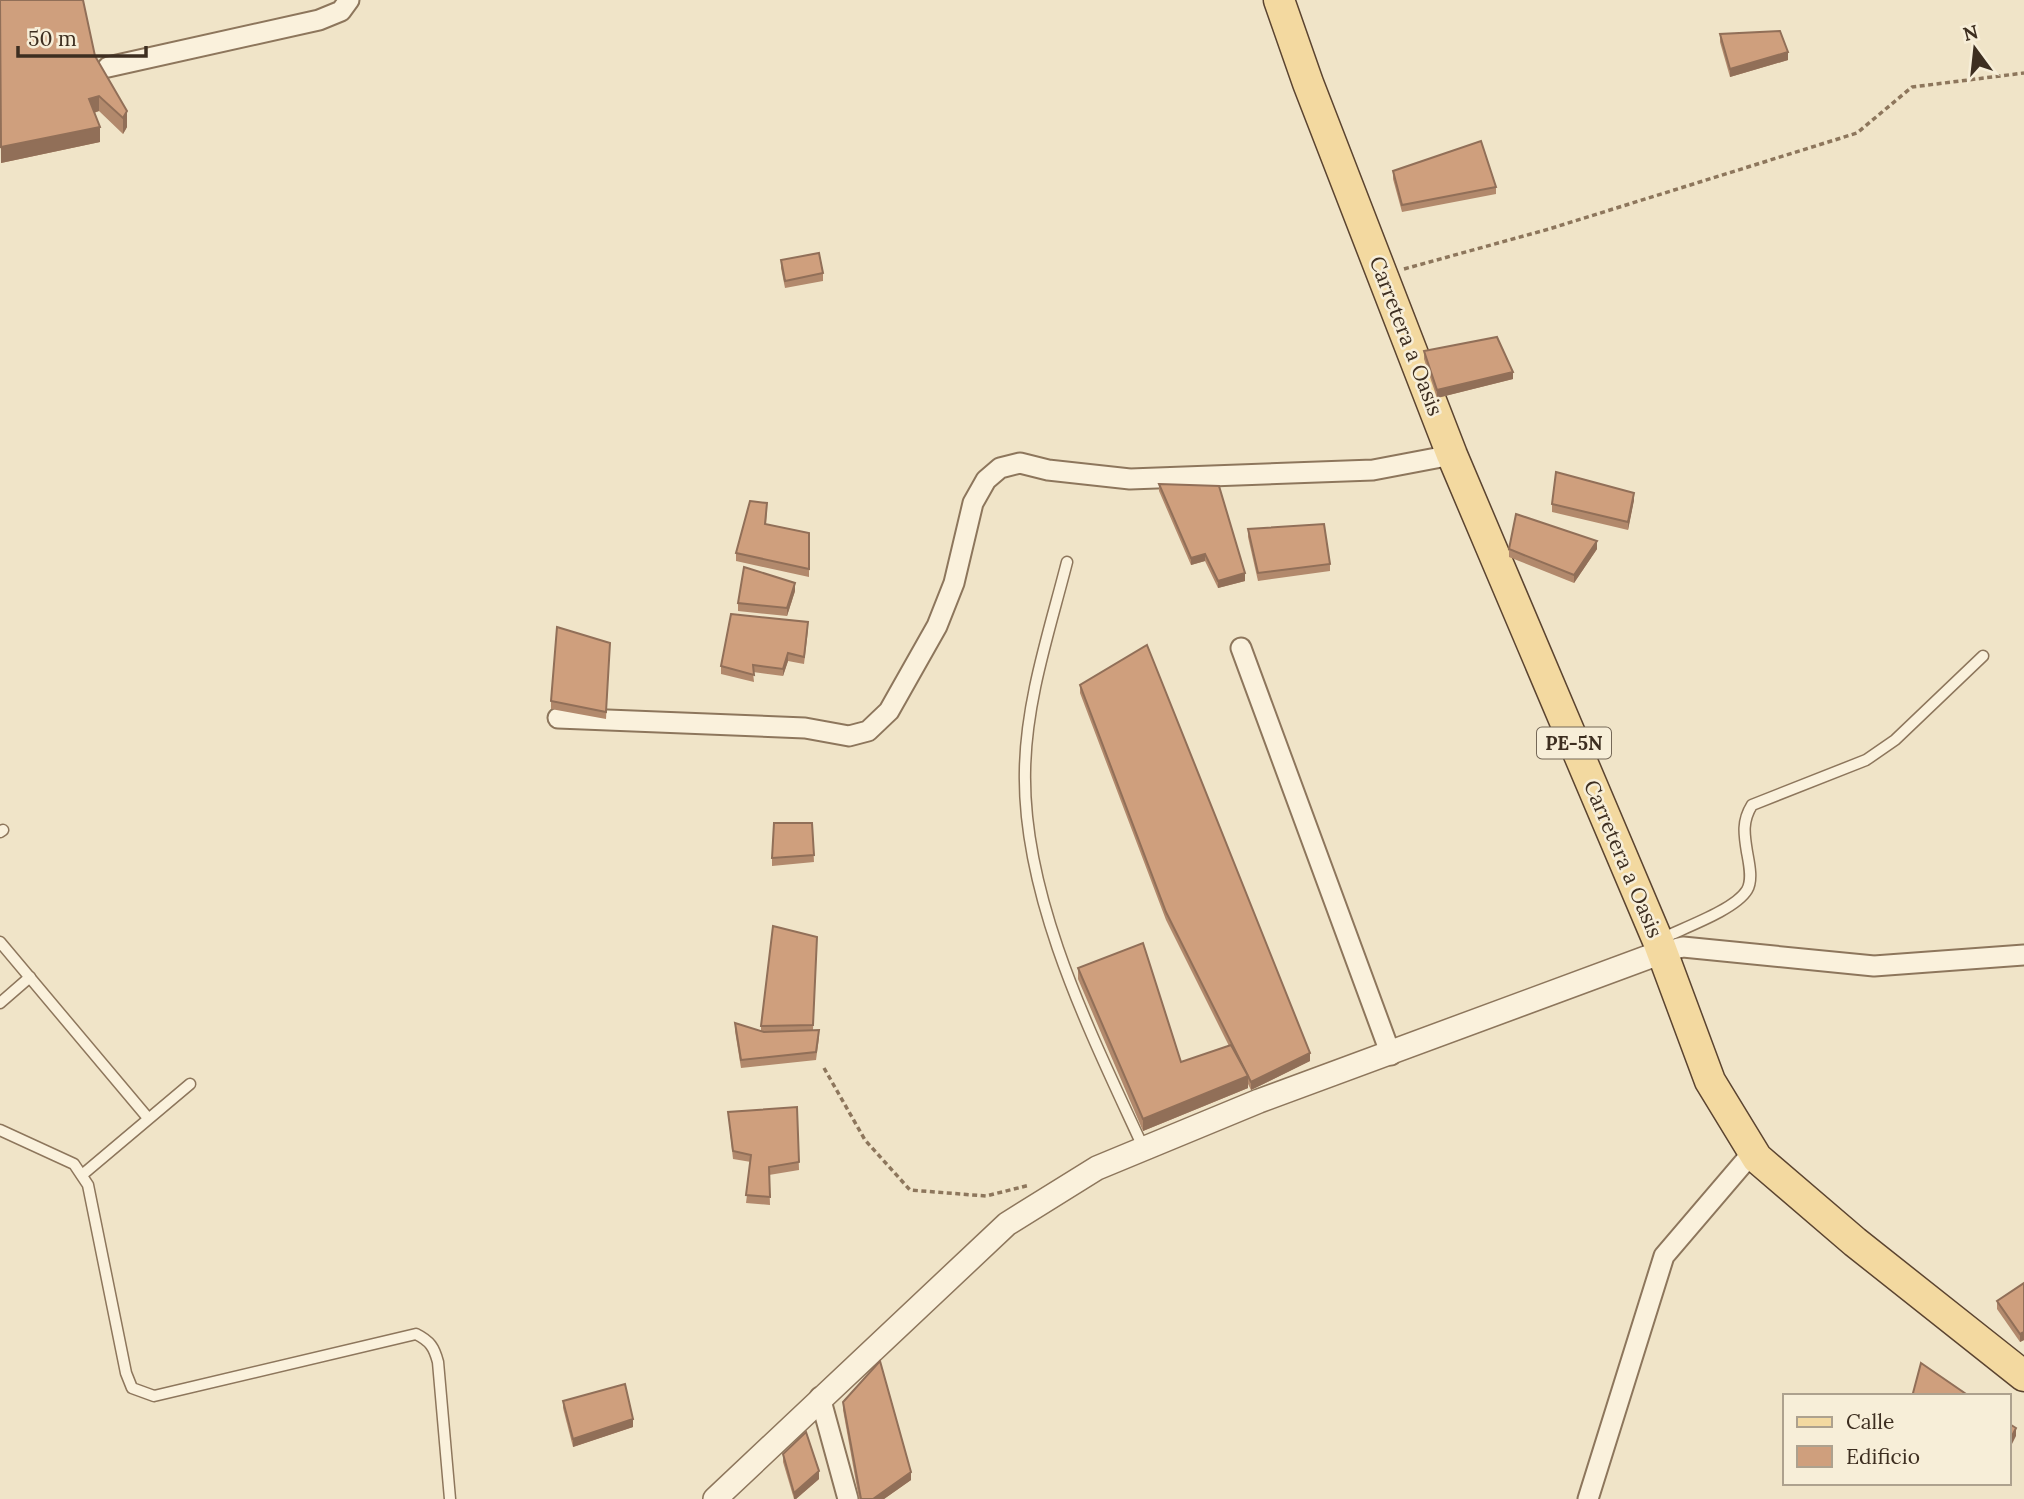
<svg xmlns="http://www.w3.org/2000/svg" width="2024" height="1499" viewBox="0 0 2024 1499" font-family="Lora,serif">
	<rect width="100%" height="100%" fill="#f0e4c8"/>
	<g fill="none" stroke-linecap="round" stroke-linejoin="round">
		<g stroke="#8d765c" stroke-width="13">
			<g id="service">
				<path d="M1067 562C1050 629 1026 700 1025 770 1022 897 1091 1034 1143 1147"/>
				<path d="M0 832 3 830"/>
				<path d="M1661 939C1683 928 1735 910 1747 890 1753 880 1749 863 1747 852 1744 834 1742 821 1752 805L1866 760 1895 740 1983 656"/>
				<path d="M0 942 148 1118"/>
				<path d="M0 1003 30 977"/>
				<path d="M0 1130 74 1164 88 1185 126 1373 132 1388 154 1396 416 1334C430 1341 434 1347 438 1362L450 1499"/>
				<path d="M82 1175 190 1084"/>
			</g>
		</g>
		<g stroke="#8d765c" stroke-width="23">
			<g id="minor">
				<path d="M108 67 319 20 341 11 349 0"/>
				<path d="M1241 648 1391 1055"/>
				<path d="M558 718 805 728 849 736 868 731 889 711 937 626 954 583 973 503 986 480 1000 468 1020 463 1048 470 1130 479 1373 470 1452 455"/>
				<path d="M1662 952 1683 947 1874 966 2024 955"/>
				<path d="M820 1397 848 1499"/>
				<path d="M1588 1499 1664 1256 1752 1153"/>
			</g>
		</g>
		<g stroke="#8d765c" stroke-width="26">
			<path id="tertiary" d="M715 1499 1007 1224 1097 1168 1259 1101 1662 952"/>
		</g>
		<g stroke="#5b4430" stroke-width="33">
			<path id="primary" d="M1279 0 1308 83 1452 455 1658 941 1710 1081 1757 1158 1855 1242 2024 1376"/>
		</g>
		<g stroke="#8d765c" stroke-width="3.5" stroke-dasharray="5 3.5" stroke-linecap="butt">
			<path d="M1404 269 1549 229 1857 133 1912 87 2024 73"/>
			<path d="M824 1068 865 1140 910 1190 986 1196 1030 1185"/>
		</g>
		<use href="#service" stroke="#faf1dc" stroke-width="10"/>
		<use href="#minor" stroke="#faf1dc" stroke-width="19"/>
		<use href="#tertiary" stroke="#faf1dc" stroke-width="23"/>
		<use href="#primary" stroke="#f3d9a0" stroke-width="30"/>
	</g>
	<g fill="#b2896c">
		<path d="M0 0 95 56 127 127 123 134 99 111 94 113 100 142 1 163Z"/>
		<path d="M1720 34 1788 60 1730 77 1720 42Z"/>
		<path d="M1393 171 1496 187V194L1402 212 1393 179Z"/>
		<path d="M781 260 823 273V281L785 288 781 268Z"/>
		<path d="M1424 351 1513 379 1437 398 1424 359Z"/>
		<path d="M1159 484 1245 581 1218 588 1205 561 1191 565 1159 491Z"/>
		<path d="M1634 500 1628 530 1552 512V504Z"/>
		<path d="M767 510 766 524 809 533V577L736 561V553Z"/>
		<path d="M1248 529 1330 564V571L1258 581 1248 537Z"/>
		<path d="M1509 549H1597L1574 583 1509 557Z"/>
		<path d="M795 591 787 616 738 611V603Z"/>
		<path d="M808 630 804 664 788 661 783 676 753 672 754 682 721 674V666Z"/>
		<path d="M610 643 606 719 551 709V701Z"/>
		<path d="M1080 685 1310 1061 1251 1090 1248 1084V1088L1143 1131 1078 979V968L1181 1062 1229 1046 1166 920 1080 693Z"/>
		<path d="M812 823 814 862 772 866V858Z"/>
		<path d="M817 937 813 1030 819 1038 816 1060 741 1068 735 1031V1023L761 1031V1026Z"/>
		<path d="M797 1107 799 1170 769 1175 770 1205 746 1203 751 1162 733 1159 728 1112Z"/>
		<path d="M2024 1283V1340L2020 1342 1997 1309V1301Z"/>
		<path d="M563 1401 633 1427 573 1447 563 1408Z"/>
		<path d="M843 1402 911 1480 884 1499H859L843 1410Z"/>
		<path d="M783 1454 819 1479 796 1499H794L783 1462Z"/>
	</g>
	<g fill="#916f58">
		<path d="M1788 52V60L1730 77V69Z"/>
		<path d="M99 96V111L89 114V99Z"/>
		<path d="M127 111V127L123 134V118Z"/>
		<path d="M100 127V142L1 163V147Z"/>
		<path d="M1513 372V379L1437 398V390Z"/>
		<path d="M1634 493V500L1628 530V522Z"/>
		<path d="M1597 541V549L1574 583V575Z"/>
		<path d="M1205 554V561L1191 565V558Z"/>
		<path d="M1245 573V581L1218 588V581Z"/>
		<path d="M795 583V591L787 616V608Z"/>
		<path d="M788 653V661L783 676V669Z"/>
		<path d="M1310 1053V1061L1251 1090V1082Z"/>
		<path d="M1248 1076V1088L1143 1131V1119Z"/>
		<path d="M2024 1332V1340L2020 1342V1334Z"/>
		<path d="M633 1419V1427L573 1447V1439Z"/>
		<path d="M2016 1428V1436L2008 1452V1444Z"/>
		<path d="M819 1471V1479L796 1499H794V1493Z"/>
		<path d="M911 1472V1480L884 1499H873Z"/>
	</g>
	<g fill="#cf9f7d" stroke="#916f58" stroke-width="2">
		<path d="M0 0H83L95 56 127 111 123 118 99 96 89 99 100 127 1 147Z"/>
		<path d="M1780 31 1788 52 1730 69 1720 34Z"/>
		<path d="M1481 141 1496 187 1402 205 1393 171Z"/>
		<path d="M819 253 823 273 785 281 781 260Z"/>
		<path d="M1497 337 1513 372 1437 390 1424 351Z"/>
		<path d="M1556 472 1634 493 1628 522 1552 504Z"/>
		<path d="M1159 484 1219 486 1245 573 1218 581 1205 554 1191 558Z"/>
		<path d="M750 501 767 503 765 524 809 533V569L736 553Z"/>
		<path d="M1516 514 1597 541 1574 575 1509 549Z"/>
		<path d="M1324 524 1330 564 1258 573 1248 529Z"/>
		<path d="M744 567 795 583 787 608 738 603Z"/>
		<path d="M731 614 808 622 804 657 788 653 783 669 753 665 754 675 721 666Z"/>
		<path d="M557 627 610 643 606 712 551 701Z"/>
		<path d="M1147 645 1310 1053 1251 1082 1166 912 1080 685Z"/>
		<path d="M774 823H812L814 855 772 858Z"/>
		<path d="M773 926 817 937 813 1025 761 1026Z"/>
		<path d="M1143 943 1181 1062 1231 1045 1248 1076 1143 1119 1078 968Z"/>
		<path d="M735 1023 764 1032 819 1030 816 1052 741 1060Z"/>
		<path d="M797 1107 799 1162 769 1167 770 1197 746 1195 751 1155 733 1151 728 1112Z"/>
		<path d="M2024 1283V1332L2020 1334 1997 1301Z"/>
		<path d="M880 1361 911 1472 873 1499H861L843 1402Z"/>
		<path d="M1921 1363 1969 1396H1917L1913 1393Z"/>
		<path d="M625 1384 633 1419 573 1439 563 1401Z"/>
		<path d="M2008 1423 2016 1428 2008 1444Z"/>
		<path d="M806 1432 819 1471 794 1493 783 1454Z"/>
	</g>
	<g text-anchor="middle" stroke-width="5" stroke-linejoin="round" paint-order="stroke">
		<rect fill="#f7eed8" stroke="#756857" stroke-width="2" x="1537" y="727.5" width="74" height="31" rx="5"/>
		<g font-size="19" font-weight="bold" fill="#3d2e20">
			<text x="1574" y="750">PE-5N</text>
		</g>
		<g font-size="21" fill="#3d2e20" stroke="#f7eed8">
			<text transform="translate(1406 336) rotate(69)" y="7">Carretera a Oasis</text>
			<text transform="translate(1623 859) rotate(67)" y="7">Carretera a Oasis</text>
		</g>
	</g>
	<rect x="1783" y="1394" width="228" height="91" fill="#f7eed8" stroke="#ada18e" stroke-width="2"/>
	<rect x="1797" y="1417" width="35" height="10" fill="#f3d9a0" stroke="#ada18e" stroke-width="2"/>
	<text x="1846" y="1429" font-size="21" fill="#3d2e20">Calle</text>
	<rect x="1797" y="1446" width="35" height="21" fill="#cf9f7d" stroke="#ada18e" stroke-width="2"/>
	<text x="1846" y="1464" font-size="21" fill="#3d2e20">Edificio</text>
	<g transform="translate(1975 49) rotate(345)" stroke="#f7eed8" stroke-width="5" paint-order="stroke">
	<path d="M0-5L12 26L0 18L-12 26Z" fill="#3d2e20"/>
	<text y="-10" font-size="19" font-weight="bold" text-anchor="middle" fill="#3d2e20">N</text>
	</g>
	<path d="M18 46v10h128v-10" fill="none" stroke="#3d2e20" stroke-width="3.5"/>
	<text x="28" y="46" font-size="21" fill="#3d2e20" stroke="#f7eed8" stroke-width="5" paint-order="stroke">50 m</text>
</svg>
